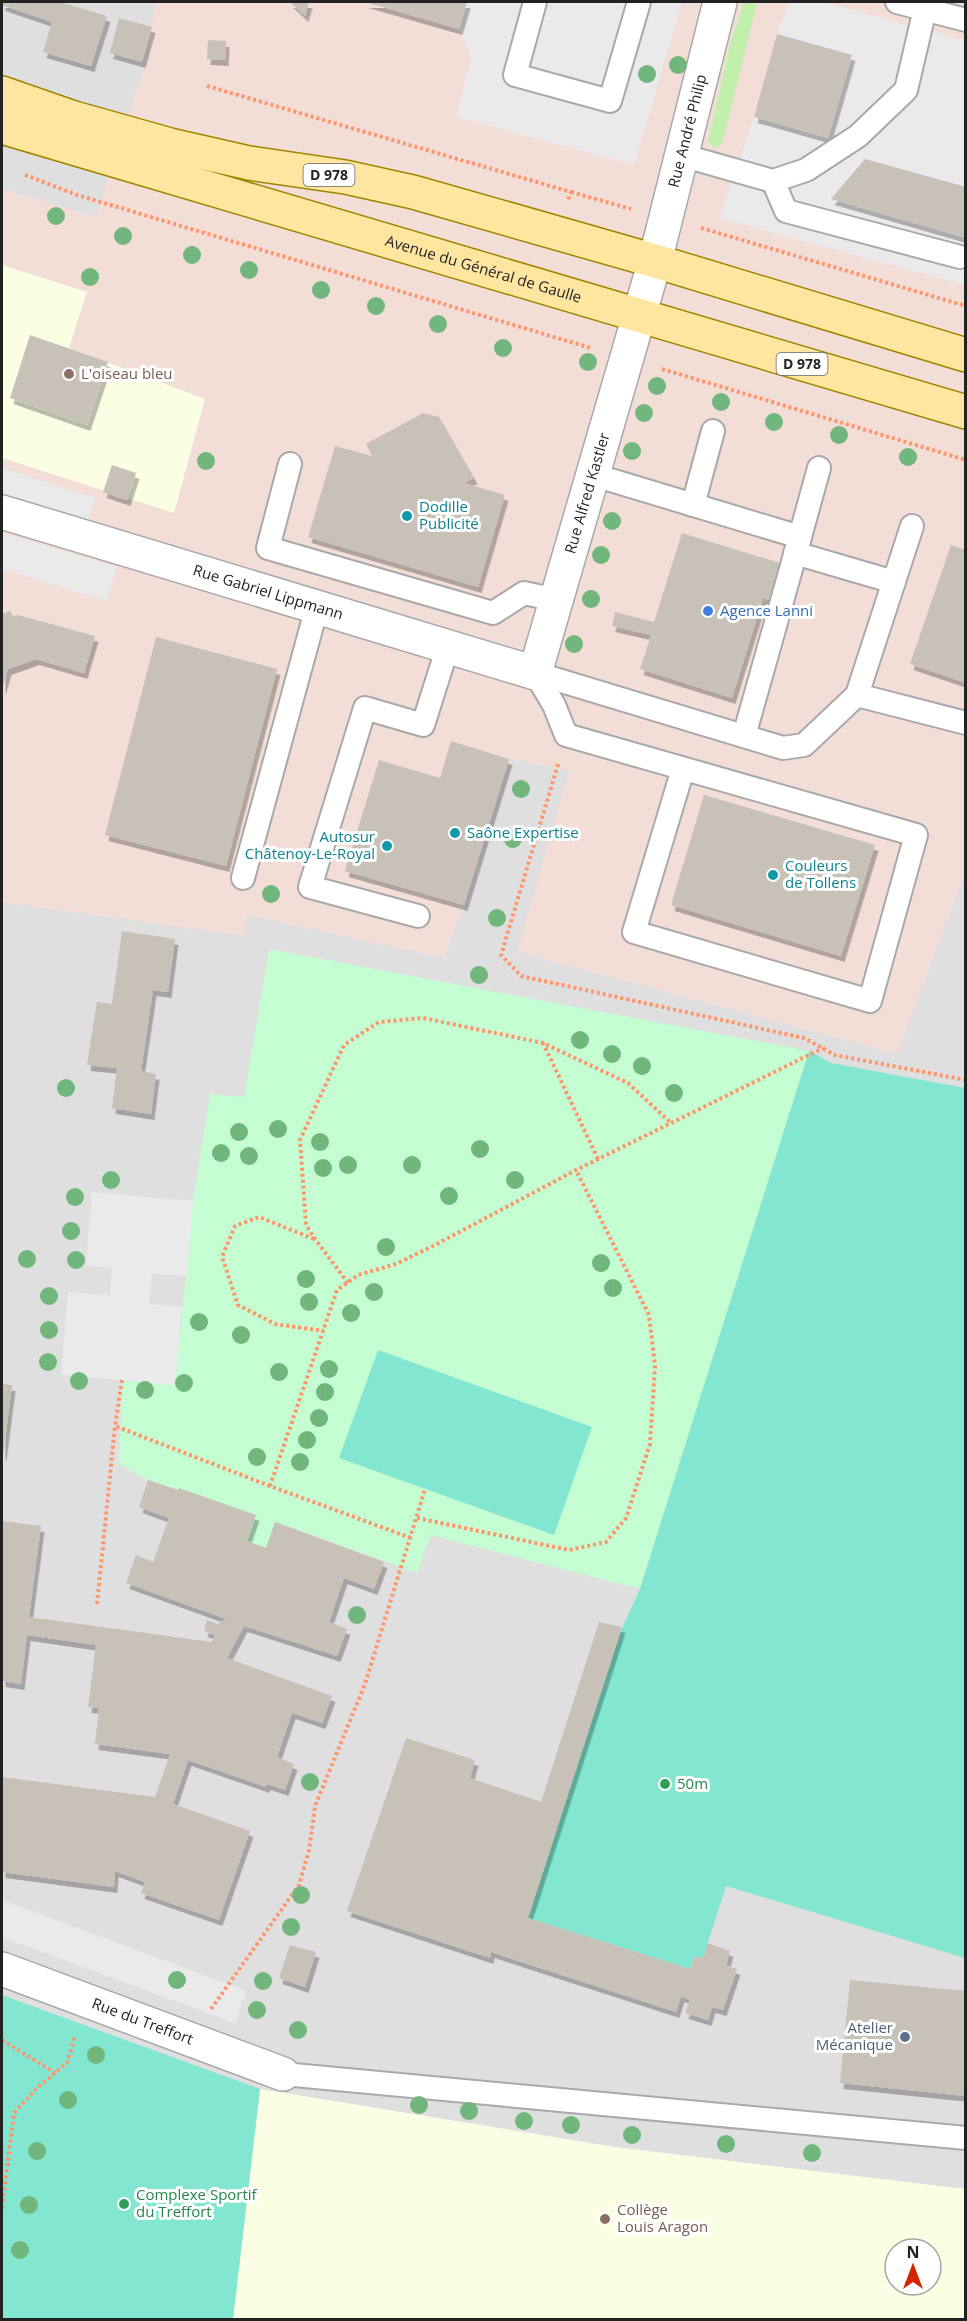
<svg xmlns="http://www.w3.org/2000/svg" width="967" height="2321" viewBox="0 0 967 2321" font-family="'Open Sans',sans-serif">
	<defs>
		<filter id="shadow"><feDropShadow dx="3.5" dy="6" stdDeviation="0" flood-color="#0004"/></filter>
	</defs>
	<rect width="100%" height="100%" fill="#f2f1e8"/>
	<path fill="#e0dfdf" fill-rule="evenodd" d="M2 2H965V2319L2 2320ZM895 2249H931V2285H895Z"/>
	<path fill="#f3ddd7" d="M155 2H965V873L897 1054 517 952 569 771 510 759 464 905 444 958 247 915 245 936 2 902V189L96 217 148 54Z"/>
	<g fill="#faffe4" fill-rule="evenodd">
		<path d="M2 265 87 292 69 348 205 399 174 513 2 458Z"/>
		<path d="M260 2089 615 2147 965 2189V2319H233ZM895 2249H931V2285H895Z"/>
	</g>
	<path fill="#c1efac" d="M744 2H757L722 144 714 148 708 142 731 41Z"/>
	<path fill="#c4fdd2" d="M269 949 809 1051 640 1589 431 1535 417 1573 276 1522 266 1548 247 1541 256 1515 148 1480 119 1464 122 1380 175 1385 193 1201 210 1094 244 1097Z"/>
	<g fill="#82e6d0">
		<path d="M809 1051 831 1063 965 1088V1958L726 1886 703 1958 695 1956 690 1969 528 1918 622 1628 640 1589Z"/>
		<path d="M378 1350 592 1427 554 1535 339 1458Z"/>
		<path d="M2 1995 260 2089 233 2319H2Z"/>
	</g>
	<g fill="#eaeaea">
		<path d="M467 2H682L634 165 457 117 471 57 459 29Z"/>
		<path d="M790 2H824L965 41V187L865 159 831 199 965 238V285L719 218 754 117 828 138 777 34Z"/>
		<path d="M2 468 95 498 87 525 2 498Z"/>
		<path d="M2 533 117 567 107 601 2 569Z"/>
		<path d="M92 1192 193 1201 187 1276 152 1274 149 1304 182 1307 175 1385 61 1375 68 1292 110 1295 112 1268 86 1266Z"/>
		<path d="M2 1900 246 1991 235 2023 2 1937Z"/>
	</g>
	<g fill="#c8c1b7" filter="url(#shadow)">
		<path d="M2 2H60L107 16 91 66 43 52 52 22 2 5Z"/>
		<path d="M290 2H309L305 16Z"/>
		<path d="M365 2H467L459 29Z"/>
		<path d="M119 18 152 27 142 62 110 53Z"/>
		<path d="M777 34 852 55 828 138 754 117Z"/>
		<path d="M208 40 226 41 225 60 207 59Z"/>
		<path d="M865 159 966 187V238L831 199Z"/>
		<path d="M30 335 108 362 87 425 10 398Z"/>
		<path d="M423 413 439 417 474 478 464 483 505 495 478 587 308 537 335 446 372 456 366 444Z"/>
		<path d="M112 465 136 473 127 500 103 492Z"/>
		<path d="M682 533 783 564 772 601 763 598 732 698 640 669 651 635 612 626 615 612 654 622Z"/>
		<path d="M951 545 966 550V683L910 664Z"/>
		<path d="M10 611 13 616 18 615 95 636 84 673 36 659 8 669 2 690V614Z"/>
		<path d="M156 637 277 669 226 866 105 835Z"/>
		<path d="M451 741 509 759 464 905 345 871 379 760 440 778Z"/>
		<path d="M704 795 875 845 841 956 671 905Z"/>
		<path d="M122 931 175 939 168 992 153 990 141 1071 156 1074 151 1114 112 1108 117 1068 87 1065 97 1002 112 1004Z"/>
		<path d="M2 1384 12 1385 3 1455H2Z"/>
		<path d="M148 1480 178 1490 179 1488 256 1515 247 1541 266 1548 275 1522 384 1562 374 1589 344 1578 329 1622 347 1629 337 1656 244 1626 227 1658 332 1696 322 1723 292 1713 277 1757 294 1764 285 1790 267 1784 266 1787 188 1760 173 1804 250 1831 219 1920 141 1893 145 1882 115 1871 114 1887 2 1872V1777L155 1797 170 1754 95 1744 99 1708 88 1707 96 1645 27 1635 21 1684 2 1681V1521L41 1526 29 1617 212 1642 215 1635 204 1631 207 1620 218 1624 226 1619 126 1583 136 1555 153 1562 169 1518 139 1507Z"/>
		<path d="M599 1622 622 1627 528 1918 690 1969 695 1956 703 1958 708 1943 730 1951 726 1965 737 1969 723 2010 712 2007 708 2020 685 2013 690 2000 681 1996 676 2012 491 1952 490 1958 347 1911 406 1738 475 1760 470 1778 541 1802Z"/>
		<path d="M290 1945 316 1952 305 1987 279 1978Z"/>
		<path d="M850 1980 966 1991V2096L840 2083Z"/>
	</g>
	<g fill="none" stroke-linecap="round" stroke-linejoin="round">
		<g stroke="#a9a9a9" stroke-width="26">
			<g id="service">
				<path d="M535 2 515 75 610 101 639 2"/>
				<path d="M897 2 966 20"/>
				<path d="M681 155 773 181 806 170 858 136 906 90 925 9"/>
				<path d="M773 181 786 211 960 257"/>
				<path d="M290 464 268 548 493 613 524 593 556 600"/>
				<path d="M594 475 800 537 744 736"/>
				<path d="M693 505 713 431"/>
				<path d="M800 537 819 468"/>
				<path d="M795 553 894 582"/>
				<path d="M857 695 966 723"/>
				<path d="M683 769 634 932 870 1001 916 835 566 735 554 705 535 673 783 748 804 745 857 695 912 526"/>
				<path d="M243 878 317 607"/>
				<path d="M418 916 310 887 365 708 423 725 448 646"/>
				<path d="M283 2074 966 2138"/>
			</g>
		</g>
		<g stroke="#a9a9a9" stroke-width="36">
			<g id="minor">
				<path id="s1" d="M2 512 535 673 655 261 720 2"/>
				<path id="s2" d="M2 1969 283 2074"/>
			</g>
		</g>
		<g stroke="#9f8600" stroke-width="36">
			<g id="primary">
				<path d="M2 93 74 118 170 145 249 163 345 177 413 192 655 261 966 355"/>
				<path id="s3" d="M2 127 966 412"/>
			</g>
		</g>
		<g stroke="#ff956c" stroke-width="4" stroke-dasharray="3 3" stroke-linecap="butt">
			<path d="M207 86 571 192 568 200"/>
			<path d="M25 175 77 195 591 348"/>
			<path d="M571 192 631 209"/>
			<path d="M701 228 966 306"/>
			<path d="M662 369 966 460"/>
			<path d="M558 764 501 955 521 976 804 1038 835 1055 966 1080"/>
			<path d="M598 1159 543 1043 628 1083 671 1123"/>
			<path d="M314 1239 259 1217 235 1226 222 1257 238 1305 275 1324 324 1331"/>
			<path d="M348 1283 315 1239 306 1225 300 1140 344 1045 379 1022 423 1018 543 1043"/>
			<path d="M122 1380 115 1426 270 1486"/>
			<path d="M417 1518 569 1550 606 1542 626 1518 650 1444 655 1366 649 1315 576 1170"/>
			<path d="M411 1538 270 1486 337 1290 358 1275 396 1264 435 1245 576 1170 823 1048"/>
			<path d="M97 1604 115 1426"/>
			<path d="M211 2009 299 1885 309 1850 315 1806 365 1684 425 1489"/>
			<path d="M2 2040 55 2073"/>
			<path d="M2 2208 14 2113 37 2088 67 2063 75 2036"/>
		</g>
		<use href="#service" stroke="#fff" stroke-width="22"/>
		<use href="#minor" stroke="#fff" stroke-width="33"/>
		<use href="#primary" stroke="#ffe6a0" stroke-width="33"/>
	</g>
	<g fill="#70b67d">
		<circle cx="678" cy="65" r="9"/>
		<circle cx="647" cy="74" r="9"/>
		<circle cx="56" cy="216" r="9"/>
		<circle cx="123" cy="236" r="9"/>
		<circle cx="192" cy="255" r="9"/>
		<circle cx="249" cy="270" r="9"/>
		<circle cx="90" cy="277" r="9"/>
		<circle cx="321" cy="290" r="9"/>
		<circle cx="376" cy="306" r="9"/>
		<circle cx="438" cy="324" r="9"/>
		<circle cx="503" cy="348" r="9"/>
		<circle cx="588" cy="362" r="9"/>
		<circle cx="657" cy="386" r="9"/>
		<circle cx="721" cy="402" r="9"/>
		<circle cx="644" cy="413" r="9"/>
		<circle cx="774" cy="422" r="9"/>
		<circle cx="839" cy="435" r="9"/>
		<circle cx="632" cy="451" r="9"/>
		<circle cx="908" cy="457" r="9"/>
		<circle cx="206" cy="461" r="9"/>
		<circle cx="612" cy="521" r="9"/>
		<circle cx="601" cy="555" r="9"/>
		<circle cx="591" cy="599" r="9"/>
		<circle cx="574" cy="644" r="9"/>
		<circle cx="521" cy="789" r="9"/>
		<circle cx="513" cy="839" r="9"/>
		<circle cx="271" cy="894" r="9"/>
		<circle cx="497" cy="918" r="9"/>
		<circle cx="479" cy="975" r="9"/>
		<circle cx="580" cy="1040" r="9"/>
		<circle cx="612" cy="1054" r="9"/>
		<circle cx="642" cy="1066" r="9"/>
		<circle cx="66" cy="1088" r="9"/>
		<circle cx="674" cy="1093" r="9"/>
		<circle cx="278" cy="1129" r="9"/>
		<circle cx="239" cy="1132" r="9"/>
		<circle cx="320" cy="1142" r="9"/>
		<circle cx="480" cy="1149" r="9"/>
		<circle cx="221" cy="1153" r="9"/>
		<circle cx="249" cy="1156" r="9"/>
		<circle cx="348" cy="1165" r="9"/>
		<circle cx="412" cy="1165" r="9"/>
		<circle cx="323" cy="1168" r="9"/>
		<circle cx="111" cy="1180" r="9"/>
		<circle cx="515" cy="1180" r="9"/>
		<circle cx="449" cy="1196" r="9"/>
		<circle cx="75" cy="1197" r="9"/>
		<circle cx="71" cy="1231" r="9"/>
		<circle cx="386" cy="1247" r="9"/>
		<circle cx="27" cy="1259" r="9"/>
		<circle cx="76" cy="1260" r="9"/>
		<circle cx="601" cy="1263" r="9"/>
		<circle cx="306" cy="1279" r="9"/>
		<circle cx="613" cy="1288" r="9"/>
		<circle cx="374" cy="1292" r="9"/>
		<circle cx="49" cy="1296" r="9"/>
		<circle cx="309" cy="1302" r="9"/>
		<circle cx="351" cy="1313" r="9"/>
		<circle cx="199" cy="1322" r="9"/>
		<circle cx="49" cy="1330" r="9"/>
		<circle cx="241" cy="1335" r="9"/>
		<circle cx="48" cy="1362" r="9"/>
		<circle cx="329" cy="1369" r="9"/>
		<circle cx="279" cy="1372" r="9"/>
		<circle cx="79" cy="1381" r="9"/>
		<circle cx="184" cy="1383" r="9"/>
		<circle cx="145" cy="1390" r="9"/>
		<circle cx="325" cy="1392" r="9"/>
		<circle cx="319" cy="1418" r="9"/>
		<circle cx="307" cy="1440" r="9"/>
		<circle cx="257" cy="1457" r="9"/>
		<circle cx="300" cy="1462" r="9"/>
		<circle cx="357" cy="1615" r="9"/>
		<circle cx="310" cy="1782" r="9"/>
		<circle cx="301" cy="1895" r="9"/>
		<circle cx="291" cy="1927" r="9"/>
		<circle cx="177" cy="1980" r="9"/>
		<circle cx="263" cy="1981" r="9"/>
		<circle cx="257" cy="2010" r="9"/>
		<circle cx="298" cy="2030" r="9"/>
		<circle cx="96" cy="2055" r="9"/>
		<circle cx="68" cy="2100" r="9"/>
		<circle cx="419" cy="2105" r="9"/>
		<circle cx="469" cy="2111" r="9"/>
		<circle cx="524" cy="2121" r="9"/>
		<circle cx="571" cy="2125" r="9"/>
		<circle cx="632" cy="2135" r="9"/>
		<circle cx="726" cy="2144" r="9"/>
		<circle cx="37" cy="2151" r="9"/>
		<circle cx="812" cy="2153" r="9"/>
		<circle cx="29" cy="2205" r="9"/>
		<circle cx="20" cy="2250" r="9"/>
	</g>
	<g fill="#8d6e63" stroke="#fff" stroke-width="2">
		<circle cx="69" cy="374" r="6"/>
		<circle cx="605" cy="2219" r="6"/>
	</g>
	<g fill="#0f9aa8" stroke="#fff" stroke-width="2">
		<circle cx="407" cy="516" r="6"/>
		<circle cx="455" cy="833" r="6"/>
		<circle cx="387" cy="846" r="6"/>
		<circle cx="773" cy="875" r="6"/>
	</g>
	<circle fill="#3f7fe0" stroke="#fff" stroke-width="2" cx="708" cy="611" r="6"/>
	<g fill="#2e9e5b" stroke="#fff" stroke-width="2">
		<circle cx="665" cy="1784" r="6"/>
		<circle cx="124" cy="2204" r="6"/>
	</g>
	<circle fill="#5c6f8a" stroke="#fff" stroke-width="2" cx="905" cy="2037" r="6"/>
	<g text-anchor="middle" stroke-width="6" stroke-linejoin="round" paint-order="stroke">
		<g fill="#fff" stroke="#646464" stroke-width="1.5">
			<rect x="303.5" y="164" width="51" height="22" rx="4.5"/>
			<rect x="776.5" y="353" width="51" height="22" rx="4.5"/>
		</g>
		<g font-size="14" font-weight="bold" fill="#222">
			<text x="329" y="180">D 978</text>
			<text x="802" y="369">D 978</text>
		</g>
		<g font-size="15" fill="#222" stroke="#fff">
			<text dy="5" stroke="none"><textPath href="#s1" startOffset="1120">Rue André Philip</textPath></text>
			<text dy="5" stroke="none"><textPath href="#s3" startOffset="502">Avenue du Général de Gaulle</textPath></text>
			<text dy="5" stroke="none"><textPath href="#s1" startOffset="744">Rue Alfred Kastler</textPath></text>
			<text dy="5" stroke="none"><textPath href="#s1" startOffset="278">Rue Gabriel Lippmann</textPath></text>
			<text dy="5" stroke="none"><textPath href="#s2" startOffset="150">Rue du Treffort</textPath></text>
		</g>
		<g font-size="15" fill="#785e54" stroke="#fff" text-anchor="start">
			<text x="81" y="379">L'oiseau bleu</text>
			<text x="617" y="2215">Collège<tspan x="617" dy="17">Louis Aragon</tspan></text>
		</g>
		<g font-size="15" fill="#0d838f" stroke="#fff" text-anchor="start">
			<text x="419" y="512">Dodille<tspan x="419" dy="17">Publicité</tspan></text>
			<text x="467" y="838">Saône Expertise</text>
			<text x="375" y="842" text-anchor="end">Autosur<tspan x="375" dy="17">Châtenoy-Le-Royal</tspan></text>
			<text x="785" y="871">Couleurs<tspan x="785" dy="17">de Tollens</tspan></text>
		</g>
		<g font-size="15" fill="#366cbe" stroke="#fff" text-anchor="start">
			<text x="720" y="616">Agence Lanni</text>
		</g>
		<g font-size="15" fill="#27864d" stroke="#fff" text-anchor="start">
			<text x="677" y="1789">50m</text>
			<text x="136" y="2200">Complexe Sportif<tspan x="136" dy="17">du Treffort</tspan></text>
		</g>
		<g font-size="15" fill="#4e5e75" stroke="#fff" text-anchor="end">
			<text x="893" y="2033">Atelier<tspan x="893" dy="17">Mécanique</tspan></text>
		</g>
	</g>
	<rect width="967" height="2321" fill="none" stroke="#222222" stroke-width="6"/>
	<g transform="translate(913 2267)"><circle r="28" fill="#ffffff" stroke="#a7a7a7" stroke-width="1.5"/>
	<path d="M0-4.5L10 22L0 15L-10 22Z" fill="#d32400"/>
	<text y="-9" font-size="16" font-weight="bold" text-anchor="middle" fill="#222222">N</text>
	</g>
</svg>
